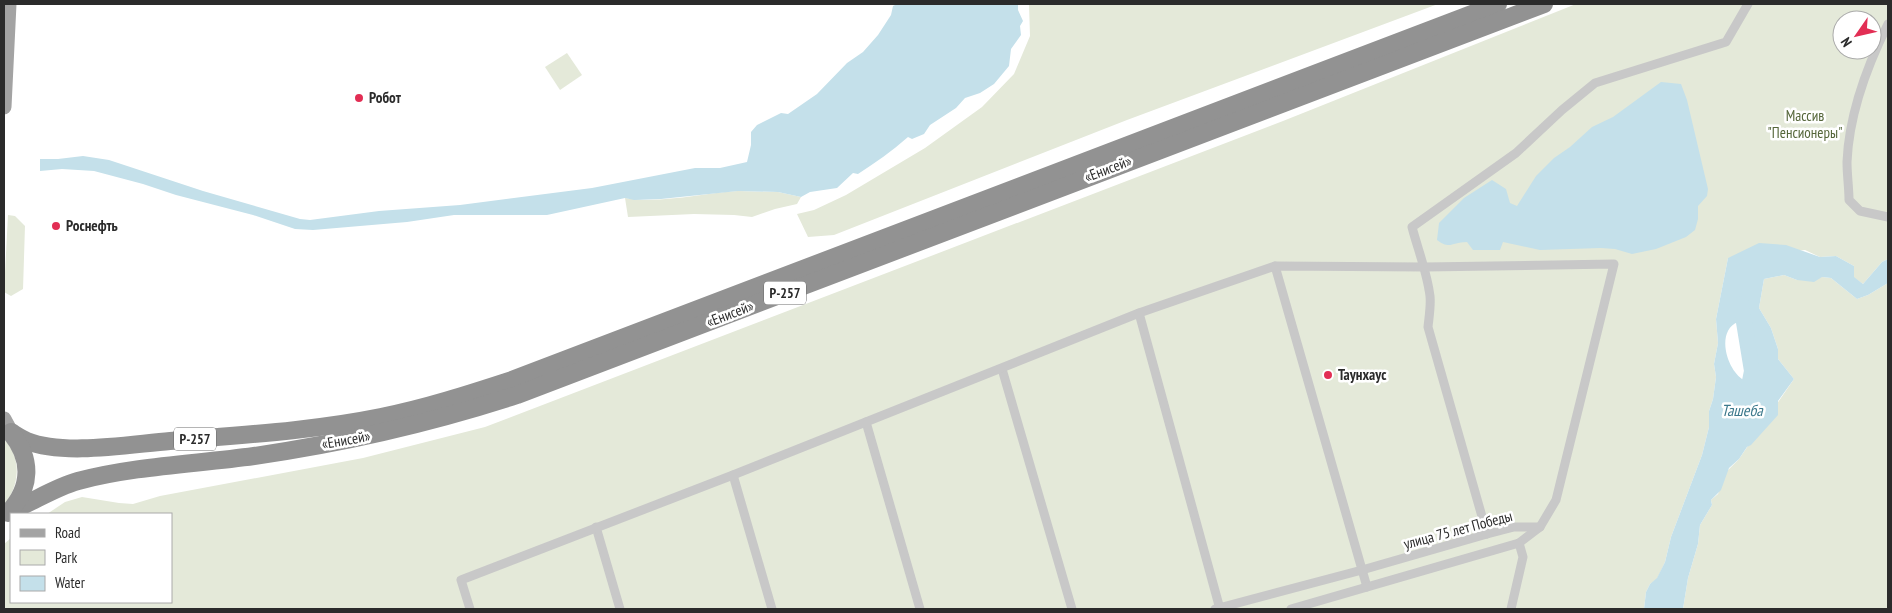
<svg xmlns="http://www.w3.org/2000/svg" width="1892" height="613" viewBox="0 0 1892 613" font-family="'PT Sans Narrow',sans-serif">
	<rect width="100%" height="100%" fill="#fff"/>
	<g fill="#e4e9d9" fill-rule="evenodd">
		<path d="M1029 4H1438L1127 120 834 235 808 237 797 214 814 210 846 195 925 148 982 107 1014 74 1030 36Z"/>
		<path d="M1576 4H1888V259L1882 262 1863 284 1853 277 1854 266 1836 256 1820 257 1805 250 1728 258 1716 319 1718 343 1714 364 1716 377 1713 399 1709 411V427L1702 455 1671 537 1665 562 1657 579 1650 584 1646 592 1644 609H4V544L11 538V602H171V514H47L65 502 82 497 119 503 133 504 160 496 363 458 485 427 1283 121ZM1842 20H1872V50H1842Z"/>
		<path d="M567 53 582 75 560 90 545 67Z"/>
		<path d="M738 191 778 192 801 197 797 204 775 209 752 217 734 215 694 214 628 217 625 198C662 204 702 193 738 191Z"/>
		<path d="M8 215 15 216 25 226 23 289 11 296 4 292Z"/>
		<path d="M1784 275 1797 280 1822 277 1831 278 1857 299 1868 295 1888 283V609H1683L1688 578 1698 544 1700 525 1712 505 1711 500 1718 494 1726 472 1739 459 1794 379 1778 359V349L1771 328 1759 308 1764 279Z"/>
		<path d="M4 439C22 458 20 485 4 505Z"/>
	</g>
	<g fill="#c4e0ea" fill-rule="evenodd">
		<path d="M897 4H1018V10L1023 21 1020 26 1021 35 1011 49 1009 66 994 84 980 93 965 98 956 108 930 125 924 134 912 139 908 137C892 151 875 163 858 174L853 173 837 188 810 192 801 197 778 192 738 191 661 199 634 200 625 198 547 215H454L407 222 313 230 295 229 253 215 176 195 143 184 94 171 62 169 40 171V159H58L83 156 109 160 203 191 300 219 310 220 379 211 460 205 592 188 695 168H720L747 162 751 145V132L757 125 781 113 788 114 817 94 847 63 863 52 878 35 891 15 893 6Z"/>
		<path d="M1661 82 1681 84 1687 100 1708 189 1707 196 1698 206V219L1695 230 1686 237 1656 249 1632 254 1615 249 1601 248 1540 250 1503 242 1500 250H1473L1467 242C1452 242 1450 250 1437 240L1439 223 1464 198 1492 180 1506 189 1510 203 1517 206 1536 176 1554 158 1570 147 1592 127 1613 117Z"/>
		<path d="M1759 243 1786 245 1820 257 1836 256 1854 266V277L1863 284 1882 262 1888 259V283L1868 295 1857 299 1831 278 1822 277 1814 282 1797 280 1784 275 1764 279 1759 308 1771 328 1778 349V359L1794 379 1778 401V415L1751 445 1747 447 1739 459 1729 468 1721 490 1711 500 1712 505 1700 525 1698 544 1688 578 1683 609H1644L1646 592 1650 584 1657 578 1665 562 1671 537 1702 455 1709 427V411L1713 399 1716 377 1714 364 1718 343 1716 319 1728 258ZM1738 322C1759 329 1762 369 1744 380 1727 371 1715 331 1738 322Z"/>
	</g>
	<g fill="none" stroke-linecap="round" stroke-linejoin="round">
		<path stroke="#c4e0ea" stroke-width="16" d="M1741 304 1752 371 1748 391"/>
		<g stroke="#c8c8c8" stroke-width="9">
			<path d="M1888 24C1867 66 1849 114 1847 162 1847 175 1849 188 1849 200L1860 211 1888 217"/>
			<path d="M1275 266 1367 587"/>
			<path d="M1139 313 1220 609"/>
			<path d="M1002 369 1072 609"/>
			<path d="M866 422 920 609"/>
			<path d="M733 475 772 609"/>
			<path d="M596 527 620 609"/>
			<path d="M1487 534 1428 327C1429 317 1431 306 1430 296 1427 272 1418 250 1412 227L1516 153 1562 110 1595 83 1726 42 1748 4"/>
			<path d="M470 609 461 580 733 475 1139 313 1275 266 1425 267 1614 264 1556 500 1540 527 1519 543 1291 609"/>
			<path d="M1215 609 1362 570 1487 534 1514 527H1540"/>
			<path d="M1511 609 1523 557 1519 543"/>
		</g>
		<g stroke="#a3a3a3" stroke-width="15">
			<path d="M4 107 9 4"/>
			<path d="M4 419 11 432"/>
		</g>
		<g stroke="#929292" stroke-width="18">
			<path d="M11 432C16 435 22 439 27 441 64 456 131 444 170 441 240 435 312 431 381 417 426 408 469 394 512 380L1498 4"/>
			<path d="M8 512C32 503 53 488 78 481 135 466 196 464 254 456 344 443 431 423 517 395L1544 4"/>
			<path d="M8 513C32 487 32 459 11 433"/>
		</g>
	</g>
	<g fill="#e22e54" stroke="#fff" stroke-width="2">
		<circle cx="359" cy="98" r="5"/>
		<circle cx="56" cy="226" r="5"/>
		<circle cx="1328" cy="375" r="5"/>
	</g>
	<g text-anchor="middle" stroke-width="5" stroke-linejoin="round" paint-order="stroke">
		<g fill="#fff" stroke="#6b6b6b" stroke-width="1">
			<rect x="764" y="281.5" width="42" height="23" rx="4"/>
			<rect x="174" y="427.5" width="42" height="23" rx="4"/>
		</g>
		<g font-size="14" font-weight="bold" fill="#2b2b2b">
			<text x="785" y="298">Р-257</text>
			<text x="195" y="444">Р-257</text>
		</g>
		<g font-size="15" font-weight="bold" fill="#2b2b2b" stroke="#fff" text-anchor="start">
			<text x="369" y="103">Робот</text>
			<text x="66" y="231">Роснефть</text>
			<text x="1338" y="380">Таунхаус</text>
		</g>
		<g font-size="15" fill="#55663a" stroke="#fff">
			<text x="1805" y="121">Массив<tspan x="1805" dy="17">"Пенсионеры"</tspan></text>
		</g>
		<g font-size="15" fill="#2b2b2b" stroke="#fff">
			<text transform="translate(1108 169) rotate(-21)" y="5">«Енисей»</text>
			<text transform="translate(730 314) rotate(-21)" y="5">«Енисей»</text>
			<text transform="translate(346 440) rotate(-10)" y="5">«Енисей»</text>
			<text transform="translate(1458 530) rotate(-15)" y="5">улица 75 лет Победы</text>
		</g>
		<g font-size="16" font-style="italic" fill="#3c788b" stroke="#fff">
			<text x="1742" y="416">Ташеба</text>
		</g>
	</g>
	<rect width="1892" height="613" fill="none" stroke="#2b2b2b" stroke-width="10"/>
	<rect x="10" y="513" width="162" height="90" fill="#ffffff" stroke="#aaaaaa"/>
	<rect x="20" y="529" width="25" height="8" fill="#a3a3a3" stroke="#aaaaaa"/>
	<text x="55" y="538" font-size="15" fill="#2b2b2b">Road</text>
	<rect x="20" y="550" width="25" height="15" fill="#e4e9d9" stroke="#aaaaaa"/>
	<text x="55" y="563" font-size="15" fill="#2b2b2b">Park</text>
	<rect x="20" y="576" width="25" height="15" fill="#c4e0ea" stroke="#aaaaaa"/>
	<text x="55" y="588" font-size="15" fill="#2b2b2b">Water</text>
	<g transform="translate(1857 35) rotate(236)"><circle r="24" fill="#ffffff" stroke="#aaaaaa"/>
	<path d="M0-4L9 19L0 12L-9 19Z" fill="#e22e54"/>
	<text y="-8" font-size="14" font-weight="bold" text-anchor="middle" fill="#2b2b2b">N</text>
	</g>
</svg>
